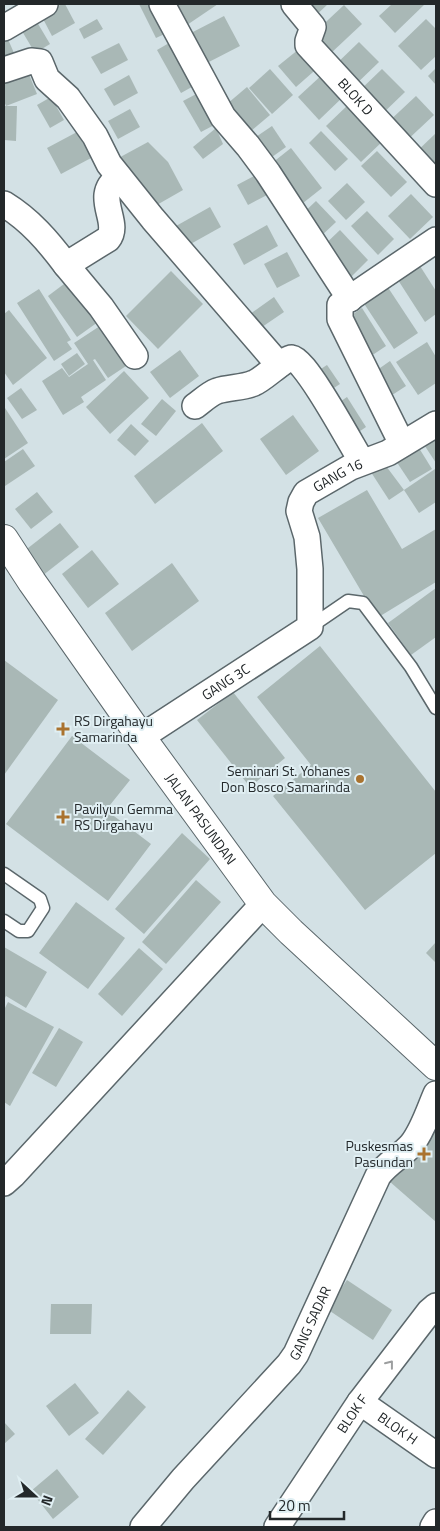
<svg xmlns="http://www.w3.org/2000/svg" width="440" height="1531" viewBox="0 0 440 1531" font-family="'Titillium Web',sans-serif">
	<rect width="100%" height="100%" fill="#d3e1e5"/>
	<g fill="#a9b8b6">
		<path d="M62 4H65L75 23 52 36 41 15Z"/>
		<path d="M139 4H158L171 31 156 38Z"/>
		<path d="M168 4H218L184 27Z"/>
		<path d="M297 4H328L312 19Z"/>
		<path d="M392 4H425L395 33 379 16Z"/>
		<path d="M344 5 362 24 330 54 312 35Z"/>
		<path d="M224 16 240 46 205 64 189 34Z"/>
		<path d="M34 17 50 44 35 53 19 26Z"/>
		<path d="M97 19 103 29 84 39 79 29Z"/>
		<path d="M426 19 436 29V56L421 70 398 46Z"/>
		<path d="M4 30 17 60 4 66Z"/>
		<path d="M176 39 199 83 181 93 157 50Z"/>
		<path d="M359 42 379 62 351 89 332 68Z"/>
		<path d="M119 43 128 60 101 74 91 57Z"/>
		<path d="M304 45 321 65 296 87 278 66Z"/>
		<path d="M26 67 37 94 6 106 4 101V76Z"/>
		<path d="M436 68V85L428 76Z"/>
		<path d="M270 69 293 95 272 114 249 88Z"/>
		<path d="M382 69 405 92 378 118 356 94Z"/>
		<path d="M323 74 344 96 319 120 298 97Z"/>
		<path d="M129 75 138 93 114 106 104 89Z"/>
		<path d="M247 87 270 115 244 137 221 109Z"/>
		<path d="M202 91 218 123 201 132 183 101Z"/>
		<path d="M416 96 434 115 403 144 385 125Z"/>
		<path d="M51 97 64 120 50 128 37 105Z"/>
		<path d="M350 103 385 139 361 162 326 126Z"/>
		<path d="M4 106H17L16 141 4 140Z"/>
		<path d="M130 109 140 127 118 139 108 121Z"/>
		<path d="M272 126 286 147 265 162 250 141Z"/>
		<path d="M216 128 223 144 203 159 193 147Z"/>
		<path d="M321 131 348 159 335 171 309 143Z"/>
		<path d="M77 132 91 158 61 174 47 148Z"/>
		<path d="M436 133V171L412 156Z"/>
		<path d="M148 142 168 162 183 190 148 210 113 161Z"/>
		<path d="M291 148 322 188 298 207 267 167Z"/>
		<path d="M377 151 407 182 391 197 361 166Z"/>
		<path d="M258 174 269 194 248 205 237 185Z"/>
		<path d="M347 183 365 202 346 220 328 201Z"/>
		<path d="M411 194 433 217 410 239 388 216Z"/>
		<path d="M316 201 336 222 319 238 298 218Z"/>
		<path d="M210 207 221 227 187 246 176 226Z"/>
		<path d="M367 211 394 239 378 255 351 226Z"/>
		<path d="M267 225 278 246 244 265 233 244Z"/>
		<path d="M340 230 368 260 348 280 319 250Z"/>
		<path d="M287 252 300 276 277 288 264 264Z"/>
		<path d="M420 266 436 291V314L425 322 398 280Z"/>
		<path d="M171 271 203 304 158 349 126 316Z"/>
		<path d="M68 281 98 322 77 337 48 296Z"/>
		<path d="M387 286 418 333 394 349 363 302Z"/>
		<path d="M39 289 71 340 67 342 72 349 54 361 17 303Z"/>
		<path d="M274 297 284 312 249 336 239 322Z"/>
		<path d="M362 308 386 346 368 358 343 321Z"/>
		<path d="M9 310 47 358 13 385 4 372V314Z"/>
		<path d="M103 324 129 364 108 378 95 359 93 360 106 380 81 397 84 402 63 415 42 381 62 368 69 377 88 364 74 343Z"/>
		<path d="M427 342 436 357V383L418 395 396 362Z"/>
		<path d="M180 350 199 376 170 398 150 372Z"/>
		<path d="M77 353 85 364 69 376 61 364Z"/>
		<path d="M390 361 406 386 386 399 370 375Z"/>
		<path d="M327 365 340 384 317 399 304 380Z"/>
		<path d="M124 371 149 398 110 434 86 407Z"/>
		<path d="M21 388 37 410 22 419 7 398Z"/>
		<path d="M347 397 366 427 344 442 325 412Z"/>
		<path d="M162 399 176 411 156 436 141 424Z"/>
		<path d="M5 408 28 443 4 459V409Z"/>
		<path d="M293 415 319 451 286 475 260 439Z"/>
		<path d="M202 423 223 451 155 504 134 476Z"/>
		<path d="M131 424 149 441 135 456 117 440Z"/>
		<path d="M436 426V463L419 437Z"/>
		<path d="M414 440 432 469 410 482 392 455Z"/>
		<path d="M23 449 35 466 5 486 4 483V462Z"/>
		<path d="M380 458 404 490 389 500 367 466Z"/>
		<path d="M435 469 436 502 419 513 404 490Z"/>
		<path d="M367 490 402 549 436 529V582L377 618 318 518Z"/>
		<path d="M37 492 53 512 31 529 15 509Z"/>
		<path d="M60 523 79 547 42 576 23 552Z"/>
		<path d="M92 550 119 584 88 608 62 574Z"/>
		<path d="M172 563 199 601 132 651 105 613Z"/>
		<path d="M436 588V637L411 655 388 623Z"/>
		<path d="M320 646 436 792V853L365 910 273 796 311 765 257 697Z"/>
		<path d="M4 660 58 700 4 775Z"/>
		<path d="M233 692 285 758 250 787 197 720Z"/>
		<path d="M72 736 130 780 106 810 151 844 108 901 6 824Z"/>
		<path d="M182 833 210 859 144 934 115 909Z"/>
		<path d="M196 880 221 902 166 964 142 942Z"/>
		<path d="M76 902 125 938 88 989 39 953Z"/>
		<path d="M436 942V963L426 953Z"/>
		<path d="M4 947 47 972 26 1008 6 996 4 1000Z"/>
		<path d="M139 948 163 969 122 1016 98 994Z"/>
		<path d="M8 1002 54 1027 10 1106 4 1102V1010Z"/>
		<path d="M59 1028 83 1042 56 1087 32 1073Z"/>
		<path d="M436 1127V1222L389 1181Z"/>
		<path d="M347 1280 392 1310 373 1340 327 1309Z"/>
		<path d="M51 1304H92L91 1334H50Z"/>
		<path d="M75 1383 99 1413 69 1436 46 1406Z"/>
		<path d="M128 1390 146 1407 103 1455 85 1439Z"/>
		<path d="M4 1422 15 1434 4 1444Z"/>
		<path d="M57 1469 79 1497 53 1519 31 1491Z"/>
	</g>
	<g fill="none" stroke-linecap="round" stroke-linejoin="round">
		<g stroke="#5b676b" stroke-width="15">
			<g id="service">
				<path d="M310 627 348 601 363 603 411 667 436 708"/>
				<path d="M4 874 40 899 43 908 28 931H19L4 921"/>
			</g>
		</g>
		<g stroke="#5b676b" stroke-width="28">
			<g id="minor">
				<path d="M162 4 223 117 248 146 268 173 350 299"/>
				<path id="s1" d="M294 4 313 27 308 41V45L436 184"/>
				<path d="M4 28 45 4"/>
				<path d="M4 70 31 61 40 62 47 79 68 98 95 136 109 164 153 219 279 365"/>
				<path d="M119 177C91 196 122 222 108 239L66 265 101 307 135 356"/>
				<path d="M4 204C30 220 48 241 66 265"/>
				<path d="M195 406C202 401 209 394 217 391 229 387 243 388 254 383 264 379 286 357 292 358 306 360 352 446 362 462"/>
				<path d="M402 444 340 319V305L436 240"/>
				<path id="s2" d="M141 737 310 627V569L307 537 299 511 301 502 306 493 351 467 388 453 436 424"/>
				<path d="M4 1183 13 1175 263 904"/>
				<path id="s3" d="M360 1402 436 1455"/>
				<path id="s4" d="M143 1527 183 1479 289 1364 296 1354 378 1176C387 1163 402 1156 412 1144 423 1130 429 1110 436 1094"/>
				<path id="s5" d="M277 1527 360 1402 429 1312 436 1306"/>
				<path d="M433 1527 436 1522"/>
			</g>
		</g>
		<g stroke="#5b676b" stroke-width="30">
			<g id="tertiary">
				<path id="s6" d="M4 539 32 582 141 737 263 904 291 932 436 1066"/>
			</g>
		</g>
		<use href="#service" stroke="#fff" stroke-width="12"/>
		<use href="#minor" stroke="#fff" stroke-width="25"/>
		<use href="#tertiary" stroke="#fff" stroke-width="28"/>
	</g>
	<defs><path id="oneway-chevron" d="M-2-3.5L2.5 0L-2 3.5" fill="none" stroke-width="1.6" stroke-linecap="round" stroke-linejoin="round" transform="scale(1.25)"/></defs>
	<use stroke="#9c9e9f" href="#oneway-chevron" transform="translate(390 1364) rotate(-52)"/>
	<g fill="#aa732f" stroke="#e0eff3" stroke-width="2">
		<path d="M60.5 721.5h5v5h5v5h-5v5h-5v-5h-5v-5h5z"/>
		<circle cx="360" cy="779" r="5"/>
		<path d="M60.5 809.5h5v5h5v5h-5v5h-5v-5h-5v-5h5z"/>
		<path d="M421.5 1146.5h5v5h5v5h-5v5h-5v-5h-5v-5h5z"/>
	</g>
	<g text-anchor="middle" stroke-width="4" stroke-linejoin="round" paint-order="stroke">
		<g font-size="14" fill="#23282a" stroke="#e0eff3">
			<text dy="5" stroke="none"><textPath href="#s1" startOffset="119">BLOK D</textPath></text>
			<text dy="5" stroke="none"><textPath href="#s2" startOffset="375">GANG 16</textPath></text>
			<text dy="5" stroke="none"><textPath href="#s2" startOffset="101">GANG 3C</textPath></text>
			<text dy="5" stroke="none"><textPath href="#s6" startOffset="342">JALAN PASUNDAN</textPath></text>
			<text dy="5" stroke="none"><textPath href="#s4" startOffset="265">GANG SADAR</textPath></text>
			<text dy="5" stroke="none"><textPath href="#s5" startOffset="136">BLOK F</textPath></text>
			<text dy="5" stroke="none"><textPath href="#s3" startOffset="46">BLOK H</textPath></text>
		</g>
		<g font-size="14" fill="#23282a" stroke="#e0eff3" text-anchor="start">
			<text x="74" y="726">RS Dirgahayu<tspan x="74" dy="16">Samarinda</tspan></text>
			<text x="350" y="776" text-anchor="end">Seminari St. Yohanes<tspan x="350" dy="16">Don Bosco Samarinda</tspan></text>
			<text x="74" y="814">Pavilyun Gemma<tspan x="74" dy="16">RS Dirgahayu</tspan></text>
			<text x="413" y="1151" text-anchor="end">Puskesmas<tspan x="413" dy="16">Pasundan</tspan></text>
		</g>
	</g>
	<rect width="440" height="1531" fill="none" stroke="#23282a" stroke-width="10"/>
	<g transform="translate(35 1496) rotate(111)" stroke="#e0eff3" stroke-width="4" paint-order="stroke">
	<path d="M0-4L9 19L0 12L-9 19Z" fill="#23282a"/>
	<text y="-8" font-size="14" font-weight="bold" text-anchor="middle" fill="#23282a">N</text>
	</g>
	<path d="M270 1511v8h74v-8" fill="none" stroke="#23282a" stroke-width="2.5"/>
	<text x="278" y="1511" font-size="15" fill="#23282a" stroke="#e0eff3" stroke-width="4" paint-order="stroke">20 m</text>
</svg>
